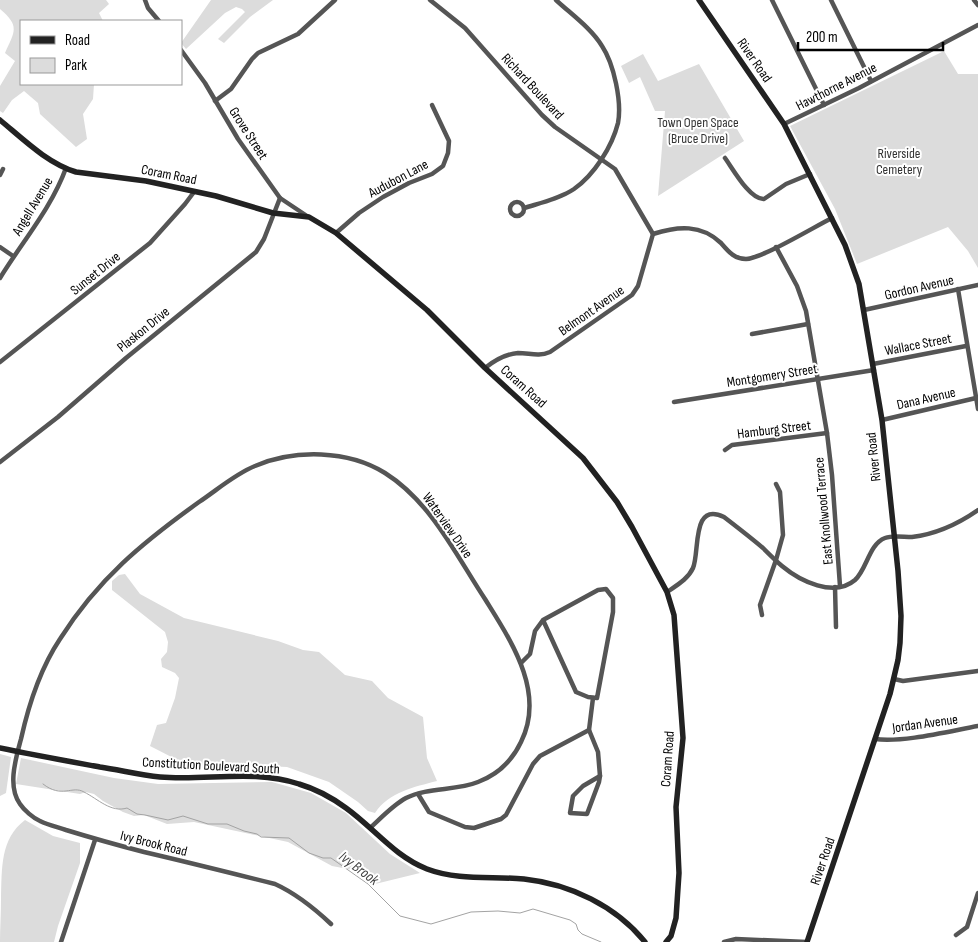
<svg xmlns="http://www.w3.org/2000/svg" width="978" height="942" viewBox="0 0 978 942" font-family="'Sofia Sans Condensed',sans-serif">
	<rect width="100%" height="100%" fill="#fff"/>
	<g fill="#dcdcdc">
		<path d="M0 0H106L109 4 99 13 103 21H21V84H94L93 99 83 114 87 139 76 147 40 114 38 103 24 91 12 100 3 113 0 111V86L15 61 5 53C15 31 20 26 0 9Z"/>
		<path d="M211 0H273L250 17 224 43 218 39 245 12 242 9 236 7 225 13 186 49 181 43Z"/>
		<path d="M944 51 958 74H978V268L968 251 948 227 857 264 835 209 790 126Z"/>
		<path d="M643 54 658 81 699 64 744 141 658 196 665 111H655L640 77 629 83 621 66Z"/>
		<path d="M125 574 140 594 184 618 278 641 303 650 319 652 345 675 372 681 388 698 423 717 427 758 437 781C414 787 389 792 375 813L368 811 358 802 329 782 287 767 242 765 193 768 150 746 157 725 166 723 175 698 179 678 175 673 162 667 161 659 167 652 168 642 165 632 112 590V581L119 575Z"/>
		<path d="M0 754 11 757 6 793 0 796Z"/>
		<path d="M21 758 114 778 158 784 272 782 311 793 346 813 390 854 420 873 371 885 353 870 332 866 288 842 194 822 167 824 144 815 134 816 123 812 103 801 94 794 86 792 80 794 16 784Z"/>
		<path d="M25 820 53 836 80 843V863L58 926 54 942H0C0 928 1 914 1 899 2 868 0 839 25 820Z"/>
	</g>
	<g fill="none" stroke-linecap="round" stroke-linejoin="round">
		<path stroke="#a3a3a3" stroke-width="1" d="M43 784C62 799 72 785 84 792 98 799 111 813 127 808L137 814 145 815 168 820 183 816 208 824H227L244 831 257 834 261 837 289 838 309 853 323 858H331L368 884 400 916 431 924 471 912 498 911 520 913 533 909 570 920 576 924 578 930 582 934 601 942"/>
		<g stroke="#555" stroke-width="4.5">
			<path d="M145 0 148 8 159 21"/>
			<path d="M430 0 465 28 542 115 555 127 615 169 653 234"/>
			<path d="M772 0 824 105"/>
			<path d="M831 0 871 81"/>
			<path d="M974 0 978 5"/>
			<path d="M181 50 205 83 238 139 280 198 307 216"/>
			<path d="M215 101 231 89 252 59 258 53 298 34 335 0"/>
			<path d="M784 124 859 88 978 25"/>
			<path d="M725 158C733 169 750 200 764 199L786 184 810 174"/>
			<path d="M0 175 3 169"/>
			<circle cx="517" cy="209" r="7"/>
			<path d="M524 208C540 203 559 199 574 189 594 175 612 147 618 123 622 102 614 64 602 46 591 28 571 14 556 0"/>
			<path d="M336 233 359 213 383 197 409 183 432 174 443 166 448 153 449 141 432 105"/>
			<path d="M0 247 13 256"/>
			<path d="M776 247 797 286 806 311 827 433 832 475 840 586"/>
			<path d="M0 278C22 242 51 209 66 168"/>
			<path d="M958 289 978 409"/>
			<path d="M864 310 978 285"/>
			<path d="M752 334 808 324"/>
			<path d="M0 362 150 243 185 204 194 192"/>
			<path d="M873 364 966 346"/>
			<path d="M485 368C495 360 505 354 518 353 530 353 538 357 550 352L632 295 638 286 653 234C678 226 701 224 721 243 728 251 734 259 746 259 763 258 814 227 832 218"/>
			<path d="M674 402 874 370"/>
			<path d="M882 420 976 398"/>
			<path d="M725 450 732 445 827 433"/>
			<path d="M0 462 58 417 126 358 256 252 264 239 280 198"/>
			<path d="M835 587 836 627"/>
			<path d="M667 592C677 585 688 579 693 568 700 552 691 501 724 517 737 527 750 537 763 548 769 554 775 560 782 566 800 581 834 598 855 580 867 569 869 544 885 538 893 535 903 537 912 537 936 534 958 524 978 510"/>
			<path d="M762 615 760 605 776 560 783 535 780 492 776 484"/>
			<path d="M521 663 530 654 535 631 543 620 598 590 606 589 613 598V612L597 698 588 697 576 692 543 620"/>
			<path d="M894 679 903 681 978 671"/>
			<path d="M593 698 589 730 598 752 600 776"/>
			<path d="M875 739C902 743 950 731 978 726"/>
			<path d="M600 776 599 782 587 814 570 813 573 796 583 786Z"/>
			<path d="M418 794 429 812 465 827 474 828 501 819 506 815 533 764 540 756 589 730"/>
			<path d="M331 924C314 908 297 894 275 884 231 873 187 862 144 852 117 845 92 838 66 830 57 827 48 825 40 821 33 818 24 810 20 804 7 786 16 758 21 739 29 703 40 669 60 639 98 579 142 543 199 502 217 490 235 474 255 466 295 449 348 450 385 473 431 502 456 555 485 599 511 641 546 692 521 742 512 761 499 774 478 782 456 791 428 787 406 798 393 805 381 818 370 828"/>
			<path d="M956 935 967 927 978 893"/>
			<path d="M61 942 95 840"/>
			<path d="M724 942 736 939 807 942"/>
		</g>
		<g stroke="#222" stroke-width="5.5">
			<path d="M699 0 784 124 845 245 859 284 882 420 898 571 901 616 900 643 898 660 890 694 807 942"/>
			<path d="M0 120C23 139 47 163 76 172L146 181 216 196 273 213 309 217 336 233 427 310 485 368 583 458 617 502 632 527 667 592 674 615 683 738 676 807 679 873 676 918 671 936 666 942"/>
			<path d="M0 748C33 755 67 761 100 767 120 770 140 775 160 777 206 781 254 769 299 784 316 789 331 797 346 808 374 828 394 856 427 869 459 881 491 876 524 879 570 884 616 906 645 942"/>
		</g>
	</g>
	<g text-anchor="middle" stroke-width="4" stroke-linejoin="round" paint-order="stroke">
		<g font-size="14" fill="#000" stroke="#fff">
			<text transform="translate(755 60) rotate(55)" y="5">River Road</text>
			<text transform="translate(533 86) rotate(47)" y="5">Richard Boulevard</text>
			<text transform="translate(836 86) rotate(-27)" y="5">Hawthorne Avenue</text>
			<text transform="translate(249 133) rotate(57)" y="5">Grove Street</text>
			<text transform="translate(169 174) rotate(11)" y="5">Coram Road</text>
			<text transform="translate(398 178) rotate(-28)" y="5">Audubon Lane</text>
			<text transform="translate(32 206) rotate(-59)" y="5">Angell Avenue</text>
			<text transform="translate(95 273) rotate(-39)" y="5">Sunset Drive</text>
			<text transform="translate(919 287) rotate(-13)" y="5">Gordon Avenue</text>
			<text transform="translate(591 310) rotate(-35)" y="5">Belmont Avenue</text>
			<text transform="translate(143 329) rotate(-39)" y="5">Plaskon Drive</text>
			<text transform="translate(918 344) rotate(-11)" y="5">Wallace Street</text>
			<text transform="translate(772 375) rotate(-9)" y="5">Montgomery Street</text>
			<text transform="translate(524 386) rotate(42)" y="5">Coram Road</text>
			<text transform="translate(926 398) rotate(-13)" y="5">Dana Avenue</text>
			<text transform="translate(774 429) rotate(-7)" y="5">Hamburg Street</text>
			<text transform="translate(873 457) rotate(-96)" y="5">River Road</text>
			<text transform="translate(823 511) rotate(-95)" y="5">East Knollwood Terrace</text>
			<text transform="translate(448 525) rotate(55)" y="5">Waterview Drive</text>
			<text transform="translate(925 723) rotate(-8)" y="5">Jordan Avenue</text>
			<text transform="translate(667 759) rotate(-86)" y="5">Coram Road</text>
			<text transform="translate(211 765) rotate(3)" y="5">Constitution Boulevard South</text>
			<text transform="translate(154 843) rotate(14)" y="5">Ivy Brook Road</text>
			<text transform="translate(822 861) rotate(-71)" y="5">River Road</text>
		</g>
		<g font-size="14" fill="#333" stroke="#fff">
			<text x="698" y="127">Town Open Space<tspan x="698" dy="16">(Bruce Drive)</tspan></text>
			<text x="899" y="158">Riverside<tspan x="899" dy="16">Cemetery</tspan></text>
		</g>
		<g font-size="15" font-style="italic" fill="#444" stroke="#fff">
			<text transform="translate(359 868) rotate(37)" y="5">Ivy Brook</text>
		</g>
	</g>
	<rect x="20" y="20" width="162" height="65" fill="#ffffff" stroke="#999999"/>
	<rect x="30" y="36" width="25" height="8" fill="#222222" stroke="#999999"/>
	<text x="65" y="45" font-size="15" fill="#000000">Road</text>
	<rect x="30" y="58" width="25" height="15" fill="#dcdcdc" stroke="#999999"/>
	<text x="65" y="70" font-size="15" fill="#000000">Park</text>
	<path d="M798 42v8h145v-8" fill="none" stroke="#000000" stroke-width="2.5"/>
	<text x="806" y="42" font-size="15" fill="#000000" stroke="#ffffff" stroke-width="4" paint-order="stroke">200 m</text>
</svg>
